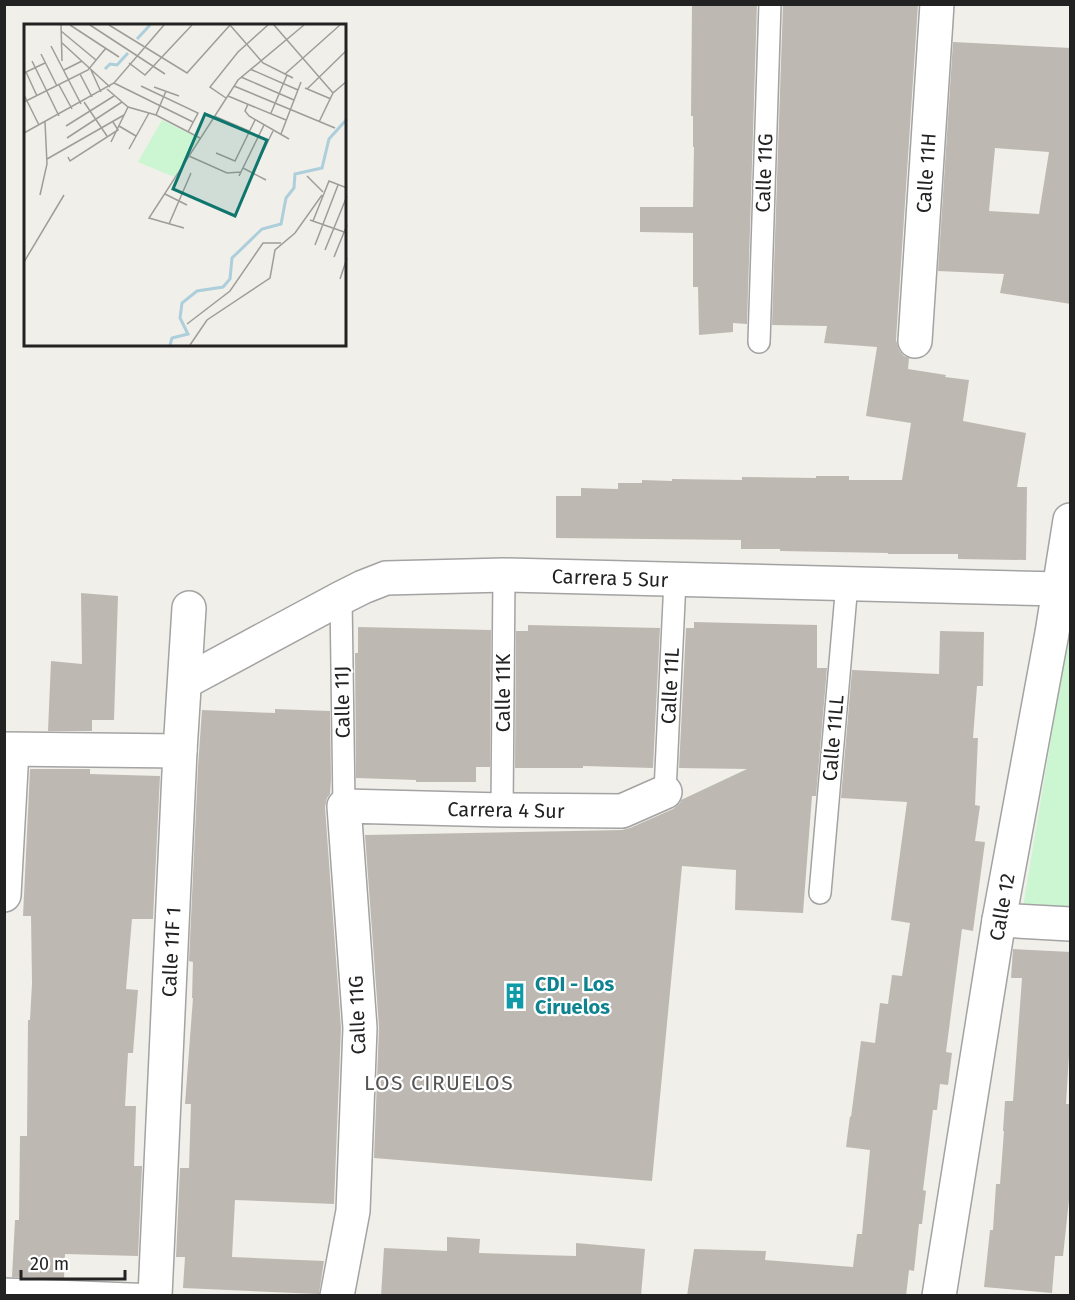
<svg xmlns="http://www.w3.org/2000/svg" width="1075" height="1300" viewBox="0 0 1075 1300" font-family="'Fira Sans',sans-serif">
	<rect width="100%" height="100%" fill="#f1efe9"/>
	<path fill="#cbf6d1" d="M1070 625V915L1022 913Z"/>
	<g fill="#beb8b2" fill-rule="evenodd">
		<path d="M692 4H757L747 324 733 323V332L699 335 698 287H693V233L640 232V207H693L694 147H693V116H691Z"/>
		<path d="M783 4H918L896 340 899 350 904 356 909 358 908 369 946 375 945 377 969 380 963 421 1026 433 1017 487H1027L1026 560 958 559V554H888V553L780 551V549H741V540L556 538V496H581V488L618 489V483H642V480L672 481V479L742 480V477L816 478V476H849V480H902L911 423 866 416 877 347 824 343 827 326 772 325Z"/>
		<path d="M953 42 1071 48V304L1000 293 1004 274 938 271ZM995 148 1049 152 1039 214 989 211Z"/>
		<path d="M81 593 118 596 114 720H92V731H48L51 661 82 664Z"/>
		<path d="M694 622 817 625V668H827L816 796H812L803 913 735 910 736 870 682 866 652 1181 374 1158 379 1027 365 835 622 830 630 828 673 809 680 803 681 800 747 769 679 768 686 628H694Z"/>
		<path d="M528 625 660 628 653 768 583 766V768H515L516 631H528Z"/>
		<path d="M358 627 491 630 490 767H476V782H416V780L356 778 355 653H358Z"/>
		<path d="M940 631 984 632 983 686H977L973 738H978L975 805 980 806 975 841 985 842 973 931 962 929 946 1052 952 1053 948 1085 940 1084 937 1110H933L923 1190 926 1191 922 1224H919L914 1271 909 1270 906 1296H687L694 1249 766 1251 765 1260 853 1267 857 1234H862L870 1150 846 1147 850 1116 851 1117 861 1041 875 1043 880 1003 888 1004 892 975 902 976 910 923 891 920 907 802 841 798 852 670 939 674Z"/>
		<path d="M275 709 330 711 331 780 330 794 327 798 325 807 341 1028 334 1204 235 1200 232 1257 324 1261 319 1294 183 1288 185 1257H176L180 1168H189L191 1104H185L193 998H192L193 962 189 961 198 767 202 710 275 713Z"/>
		<path d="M30 769H90V774L160 776 153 919H132L126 989 138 990 133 1053H128L125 1106H136L134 1166H142L138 1256 65 1254 64 1279 12 1277 15 1220H19L20 1136H27L28 1020H30L32 983 31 916H23Z"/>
		<path d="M1013 949 1071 952V1023L1066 1104H1071V1181L1063 1256H1055L1052 1293 984 1287 990 1230H993L996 1184H1000L1004 1131H1003L1005 1101H1013L1022 978H1011Z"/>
		<path d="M447 1237 480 1239 479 1253 576 1256V1243L645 1249 641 1296H381L384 1248 447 1251Z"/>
	</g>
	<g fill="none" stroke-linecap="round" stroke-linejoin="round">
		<g stroke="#a3a3a3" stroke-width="24">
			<g id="service">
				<path d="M759 342 770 4"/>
				<path d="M341 598 344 806"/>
				<path d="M665 792 675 580"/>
				<path d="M502 810 504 575"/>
				<path d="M820 893 847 583"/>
				<path d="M4 1289 155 1295"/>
			</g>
		</g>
		<g stroke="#a3a3a3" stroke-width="36">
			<g id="minor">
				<path d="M915 341 937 4"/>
				<path d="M185 682 341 598 363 587 386 578 504 575 1060 589"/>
				<path d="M4 749 180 751"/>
				<path d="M4 895 12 750"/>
				<path d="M999 920 1070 924"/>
				<path d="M155 1296 180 751 189 608"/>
				<path d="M337 1296 353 1211 360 1028 344 806 502 810 622 811 665 792"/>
				<path d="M939 1296 999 920 1052 633 1070 520"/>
			</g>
		</g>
		<use href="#service" stroke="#fff" stroke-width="21"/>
		<use href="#minor" stroke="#fff" stroke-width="33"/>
	</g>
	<defs>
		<g id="building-bare" transform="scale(2.07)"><path d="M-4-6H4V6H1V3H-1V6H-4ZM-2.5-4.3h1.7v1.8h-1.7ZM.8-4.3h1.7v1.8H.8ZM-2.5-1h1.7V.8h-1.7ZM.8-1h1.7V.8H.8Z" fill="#0f9aa8" stroke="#fff" stroke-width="2.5" paint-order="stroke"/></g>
	</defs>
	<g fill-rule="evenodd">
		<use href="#building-bare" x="515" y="996"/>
	</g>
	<g text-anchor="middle" stroke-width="4.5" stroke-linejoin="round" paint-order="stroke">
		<g font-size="20" fill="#222" stroke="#fff">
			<text transform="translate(764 173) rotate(-88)" y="7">Calle 11G</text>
			<text transform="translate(926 173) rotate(-86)" y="7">Calle 11H</text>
			<text transform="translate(610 578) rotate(2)" y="7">Carrera 5 Sur</text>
			<text transform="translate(670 686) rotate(-87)" y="7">Calle 11L</text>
			<text transform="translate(503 693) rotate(-90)" y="7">Calle 11K</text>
			<text transform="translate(342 702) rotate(-91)" y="7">Calle 11J</text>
			<text transform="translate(833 738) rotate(-85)" y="7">Calle 11LL</text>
			<text transform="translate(506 810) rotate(1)" y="7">Carrera 4 Sur</text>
			<text transform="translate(1002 907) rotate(-80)" y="7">Calle 12</text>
			<text transform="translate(171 952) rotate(-87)" y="7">Calle 11F 1</text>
			<text transform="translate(357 1015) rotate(-92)" y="7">Calle 11G</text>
		</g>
		<g font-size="20" font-weight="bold" fill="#0d838f" stroke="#fff" text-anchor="start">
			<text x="535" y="991">CDI - Los<tspan x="535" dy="23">Ciruelos</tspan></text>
		</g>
		<g font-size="21" letter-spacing="1.5" fill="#555" stroke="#fff">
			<text x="439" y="1090">LOS CIRUELOS</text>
		</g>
	</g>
	<g transform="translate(24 24)">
		<rect width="322" height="322" fill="#f1efe9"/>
		<path d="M138 96 175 114 150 153 114 138Z" fill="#cbf6d1"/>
		<path fill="none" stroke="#adcedb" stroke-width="3" d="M113 15 126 1M81 45 86 40 93 41 104 29M146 321 148 314 164 310 156 294 158 279 173 267 199 263 206 255 208 234 238 205 257 200 262 174 270 164 271 150 298 144 305 115 323 95"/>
		<path fill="none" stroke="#9e9d99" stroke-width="1.5" d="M37 1 38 37M46 1 95 33M66 1 141 50M85 1 163 49 206 1M206 1 239 39 269 54M250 1 309 69M37 7 72 36M37 18 86 63M27 22 57 80M17 30 33 62M8 37 35 92M105 39 121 51 168 1M226 45 274 66M40 46 58 37M67 46 77 68M2 48 13 72M0 49 21 39M56 50 68 73M261 50 316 1M217 53 270 76M90 59 169 98M35 61 48 85M117 62 174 89 164 108M210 62 311 104M130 63 155 72M281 64 307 75M83 65 104 83 132 91 176 114M283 65 323 26M0 71 15 101M204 72 262 96M202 74 186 63 214 28 244 1M0 78 64 46 82 24M60 78 83 112M224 80 221 87 225 92 265 115M247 89 263 51M132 91 142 67M190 92 225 107M295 98 309 69 323 57M42 102 90 72M95 102 112 112M0 109 90 59 140 1M257 110 277 58M43 114 98 78M87 118 104 83M105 125 125 89M192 129 211 137 231 96M165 132 203 149 217 148M44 133 46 137 94 106 89 98M23 135 100 91M219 144 242 156M229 148 249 107M215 152 240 101M283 152 299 168M141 170 163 181M16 171 23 140 21 98M286 196 323 209M289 197 305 157 323 164M145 200 167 149M160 204 125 194 214 56 280 1M291 221 314 161M301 226 323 172M310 233 323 201M0 238 40 171M316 255 323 234M163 300 206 267 239 219H257M166 321 183 296 246 254 251 226 271 209 298 171"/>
		<path fill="#0f766e" fill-opacity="0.15" stroke="#0f766e" stroke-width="3" d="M181 90 243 116 211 192 149 165Z"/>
		<rect width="322" height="322" fill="none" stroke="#222" stroke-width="3"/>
	</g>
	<rect width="1075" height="1300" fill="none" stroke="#222222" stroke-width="12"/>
	<path d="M21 1270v9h104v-9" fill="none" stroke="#222222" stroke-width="3"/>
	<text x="30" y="1270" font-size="18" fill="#222222" stroke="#ffffff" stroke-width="4.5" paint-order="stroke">20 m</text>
</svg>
